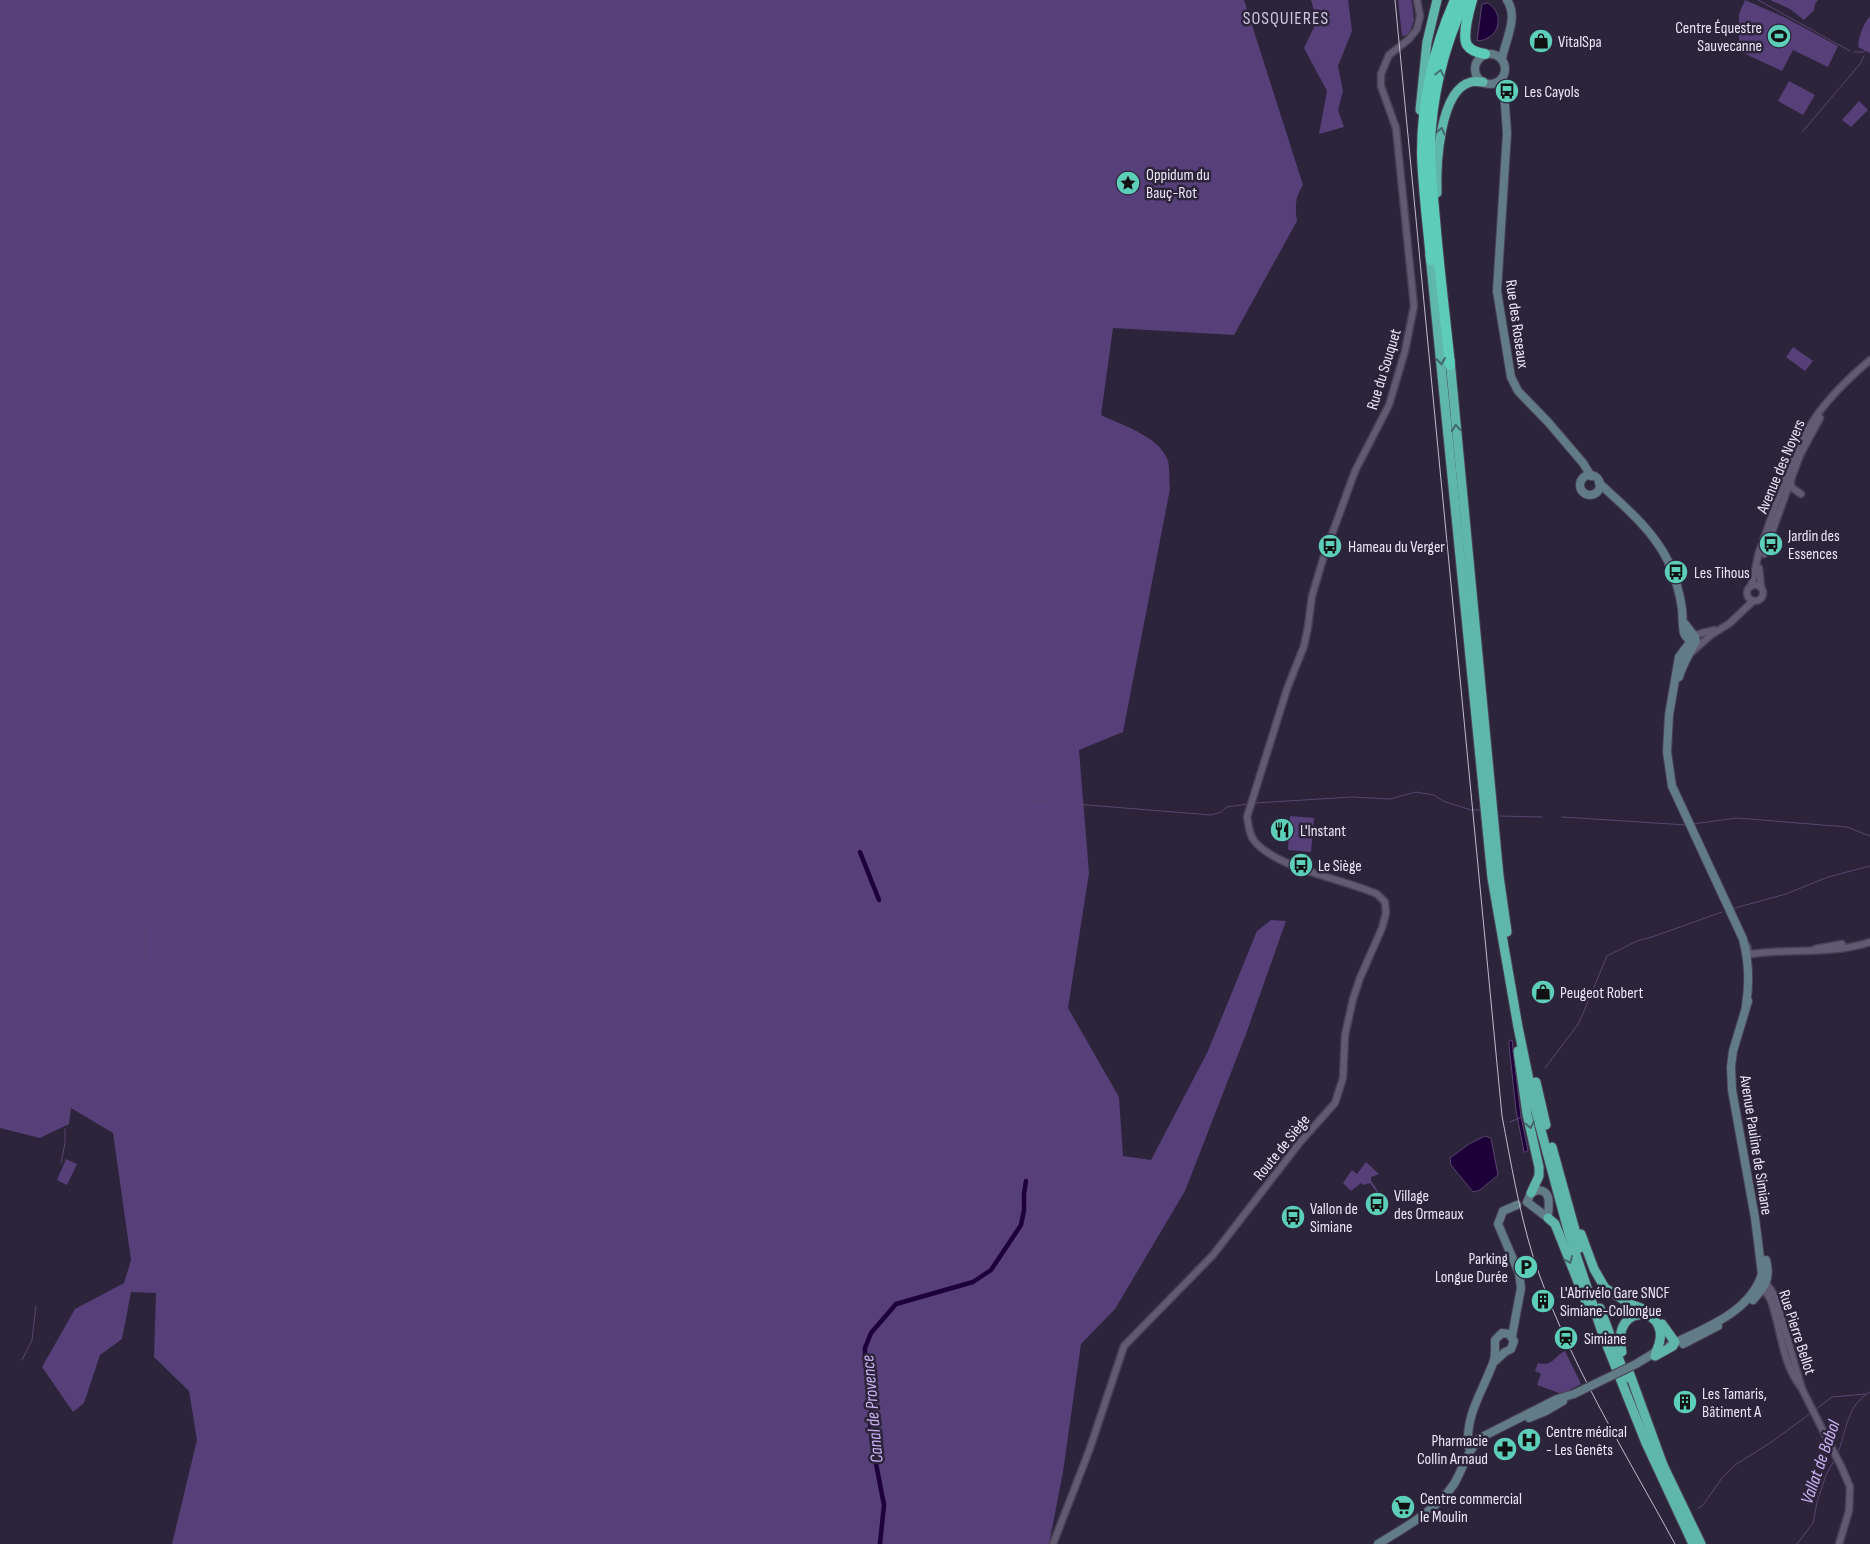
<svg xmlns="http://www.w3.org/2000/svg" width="1870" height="1544" viewBox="0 0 1870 1544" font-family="'Sofia Sans Condensed',sans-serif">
	<rect width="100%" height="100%" fill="#2c243a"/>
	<g fill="#573f79">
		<path d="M0 0H1244L1303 185C1295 197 1295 207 1297 221L1234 335 1113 328 1101 415C1121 425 1160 436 1168 461 1170 469 1169 480 1170 489L1123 732 1079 750 1089 873 1068 1008 1119 1097 1123 1156 1151 1160 1208 1051 1257 931 1271 920 1286 921 1246 1034 1185 1191 1115 1309 1081 1344 1063 1472 1049 1544H172L197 1440 189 1391 154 1357 156 1293 131 1292 122 1339 100 1355 84 1403 73 1412 42 1367 75 1309 124 1283 131 1260 113 1133 71 1108 69 1124 40 1138 0 1128Z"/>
		<path d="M1311 0H1348L1352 31 1338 66 1343 91 1338 110 1344 127 1319 134 1327 91 1304 48 1317 21Z"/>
		<path d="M1398 0H1411L1412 3 1414 20 1409 35 1402 36Z"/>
		<path d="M1745 0 1784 17 1838 46 1828 67 1793 50 1782 71 1739 51V14Z"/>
		<path d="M1770 0H1818L1815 4 1814 10 1804 20 1790 9Z"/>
		<path d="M1870 16V53L1858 47C1859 35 1863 25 1870 16Z"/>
		<path d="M1789 81 1815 95 1803 115 1778 101Z"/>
		<path d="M1859 101 1868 110 1851 127 1842 120Z"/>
		<path d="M1793 347 1813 361 1805 371 1786 357Z"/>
		<path d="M1290 816 1314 818 1311 852 1288 850Z"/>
		<path d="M66 1159 77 1164 67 1185 57 1180Z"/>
		<path d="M1366 1162 1379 1174 1371 1177V1181L1380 1194 1379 1195 1370 1183 1363 1185 1361 1183 1351 1191 1343 1183 1352 1170 1357 1174Z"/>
		<path d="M1565 1351 1581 1384 1562 1394 1537 1385 1541 1374 1535 1371 1538 1363C1553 1367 1554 1356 1565 1351Z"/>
	</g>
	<g fill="#1c0037" stroke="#5a4570">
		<path d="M1488 3C1506 15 1499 40 1477 41L1482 4Z"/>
		<path d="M1512 1040 1521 1117 1528 1150 1526 1152H1524L1516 1110 1509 1045V1041Z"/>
		<path d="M1485 1136 1491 1138 1498 1175 1480 1190 1473 1192 1451 1165 1450 1158 1469 1144Z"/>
	</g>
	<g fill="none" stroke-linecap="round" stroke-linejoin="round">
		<g stroke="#5a4570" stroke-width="1">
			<path d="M1758 0 1850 51"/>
			<path d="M1854 52H1864L1867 49"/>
			<path d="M1803 131 1860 64 1864 56"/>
			<path d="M1026 800 1211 815 1221 812 1227 807 1249 804"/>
			<path d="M1255 803 1352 797 1390 799 1416 792 1434 795 1443 801 1471 810H1481"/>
			<path d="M1500 816 1542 817"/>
			<path d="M1562 817 1686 825"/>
			<path d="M1692 824 1737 818 1847 827 1870 836"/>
			<path d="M1735 908 1786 894 1828 877 1870 866"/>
			<path d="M146 963 145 933 149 896 147 866"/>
			<path d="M1545 1068 1579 1023 1607 956 1637 941 1652 937 1722 912"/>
			<path d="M75 1092C83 1084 95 1079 102 1070 115 1054 146 989 146 969"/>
			<path d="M1510 1122 1522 1117"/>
			<path d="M67 1125V1104L69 1101"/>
			<path d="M61 1163 65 1143V1129"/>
			<path d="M22 1360 32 1340 36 1306"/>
			<path d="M1816 1409 1832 1397 1865 1394"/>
			<path d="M1838 1453C1846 1432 1847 1404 1870 1392"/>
			<path d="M1698 1508 1703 1505 1722 1478 1735 1465 1770 1443 1811 1413"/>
			<path d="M1797 1544 1813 1523 1817 1502 1826 1475 1835 1459"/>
		</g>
		<g stroke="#1c0037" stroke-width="4.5">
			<path d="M860 852 879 900"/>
			<path d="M880 1544 884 1505 872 1443 870 1423 872 1404 865 1362V1348L871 1333 896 1304 973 1282 991 1270 1021 1225 1024 1210V1194L1026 1181"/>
		</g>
		<g stroke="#494153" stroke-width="9">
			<g id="tertiary">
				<path d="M1791 480V487L1801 494"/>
				<path d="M1764 554 1800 455 1820 418"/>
				<path d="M1759 568 1761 586"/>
				<circle cx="1755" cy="593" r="8"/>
				<path d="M1751 586C1755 575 1756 563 1759 552 1776 507 1789 455 1817 415 1832 394 1850 377 1870 360"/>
				<path d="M1692 640 1698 634 1714 630"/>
				<path d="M1692 652 1711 635 1730 623 1753 601"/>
				<path d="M1747 946 1748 952 1752 954C1791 948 1831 955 1870 942"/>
				<path d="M1815 949 1842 944"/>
				<path d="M1766 1283 1775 1296 1802 1389 1842 1468 1850 1487 1849 1511 1839 1544"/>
				<path d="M1761 1285C1763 1291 1769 1295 1771 1301 1781 1328 1782 1363 1800 1386"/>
				<path d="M1053 1544 1089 1451 1124 1346 1213 1255 1301 1141 1335 1103 1343 1078 1345 1035 1353 999 1360 978 1382 928 1386 913 1385 902 1377 894C1343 879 1280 869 1256 843 1249 836 1249 826 1247 817L1287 689 1304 646 1308 627 1312 596 1323 559 1355 471 1389 405 1405 351 1414 306 1396 128 1381 86V74L1389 55 1409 39 1417 29 1420 16 1417 0"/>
			</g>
		</g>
		<g stroke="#494153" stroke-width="10">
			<g id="secondary">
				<circle cx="1490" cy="69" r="15"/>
				<path d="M1502 59C1505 40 1519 18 1507 0"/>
				<path d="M1503 77 1507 133 1497 291 1511 377 1518 391 1548 422 1583 463 1591 476"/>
				<circle cx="1590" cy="485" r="10"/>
				<path d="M1599 483C1624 506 1653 530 1668 561 1675 577 1680 593 1682 609 1683 617 1682 625 1684 633 1685 636 1688 639 1691 641L1679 657 1669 715 1667 752 1672 786 1743 939C1749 962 1750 981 1746 1005"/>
				<path d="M1679 677C1683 663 1690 653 1696 641L1695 637 1685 624"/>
				<path d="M1538 1190C1553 1191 1548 1207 1548 1218L1527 1202 1531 1193Z"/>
				<path d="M1753 1300C1765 1287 1771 1278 1766 1260"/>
				<path d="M1512 1336 1521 1288 1519 1273 1498 1224 1503 1211 1517 1205"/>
				<path d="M1683 1344 1718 1326"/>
				<path d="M1670 1345C1703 1329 1750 1313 1762 1274L1755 1218 1732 1090 1731 1067 1733 1051 1748 1001"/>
				<path d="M1636 1364 1659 1350"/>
				<path d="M1529 1418 1546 1411 1563 1401"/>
				<path d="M1476 1440 1557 1399 1574 1394"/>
				<path d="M1468 1446C1466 1413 1482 1393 1493 1363 1496 1356 1495 1348 1495 1340L1502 1333 1509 1334 1514 1341 1511 1349 1505 1352 1494 1362"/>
				<path d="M1378 1544C1404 1528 1437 1510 1454 1484 1464 1467 1467 1450 1481 1438"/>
			</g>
		</g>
		<g stroke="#494153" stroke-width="11">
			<g id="trunk">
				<path d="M1420 110 1427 42 1437 0"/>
				<path d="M1437 193C1436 166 1439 90 1471 82 1475 81 1479 82 1483 82"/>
				<path d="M1430 255 1492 878 1518 1027 1534 1104 1569 1234 1604 1338 1646 1443 1693 1544"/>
				<path d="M1450 360 1499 876 1507 932"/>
				<path d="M1518 1051 1527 1114 1539 1167V1176L1531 1193"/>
				<path d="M1536 1082 1546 1125"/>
				<path d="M1552 1147 1580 1248"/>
				<path d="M1548 1218 1555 1224 1590 1312"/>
				<path d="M1581 1234 1594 1269 1605 1288 1630 1304 1641 1308 1653 1315"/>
				<path d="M1600 1308 1626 1378"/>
				<path d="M1622 1352C1609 1299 1678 1306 1656 1352"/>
				<path d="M1655 1356 1673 1346 1675 1342 1662 1324"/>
				<path d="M1628 1369 1663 1465"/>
				<path d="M1661 1461 1701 1544"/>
			</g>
		</g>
		<g stroke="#494153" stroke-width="12">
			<g id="motorway">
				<path d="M1472 0C1469 10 1462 36 1467 45 1471 51 1479 53 1485 54"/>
				<path d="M1431 260C1428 225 1423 189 1422 153 1422 101 1434 47 1455 0"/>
				<path d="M1450 365C1445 317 1439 268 1435 220 1433 196 1430 172 1430 148 1431 97 1444 46 1465 0"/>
			</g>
		</g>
		<use href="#tertiary" stroke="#625972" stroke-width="6"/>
		<use href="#secondary" stroke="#617c87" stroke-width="8"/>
		<use href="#trunk" stroke="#5fb6aa" stroke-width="9"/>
		<use href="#motorway" stroke="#5ecdb8" stroke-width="10"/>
		<path stroke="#c1bccc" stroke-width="1" d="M1395 0 1502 1116C1511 1163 1519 1211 1533 1256 1566 1358 1624 1450 1675 1544"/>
		<g stroke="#494153" stroke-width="10" stroke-linecap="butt">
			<path id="secondary-bridge" d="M1574 1394 1636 1364"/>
		</g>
		<use href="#secondary-bridge" stroke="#617c87" stroke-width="8"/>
	</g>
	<defs><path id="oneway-chevron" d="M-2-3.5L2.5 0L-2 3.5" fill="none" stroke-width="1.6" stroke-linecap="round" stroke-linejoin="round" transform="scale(1.25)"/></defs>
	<use stroke="#427073" href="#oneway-chevron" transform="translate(1440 73) rotate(-77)"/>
	<g stroke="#43666c">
		<use href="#oneway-chevron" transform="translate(1441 131) rotate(-77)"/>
		<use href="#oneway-chevron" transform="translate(1441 361) rotate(84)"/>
		<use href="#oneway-chevron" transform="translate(1456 428) rotate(-95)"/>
		<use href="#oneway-chevron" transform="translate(1530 1125) rotate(78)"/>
		<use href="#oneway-chevron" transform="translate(1569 1260) rotate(68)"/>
	</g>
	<defs>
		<g id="stadium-disc" transform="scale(1.25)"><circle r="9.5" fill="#5dceb9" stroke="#2c243a"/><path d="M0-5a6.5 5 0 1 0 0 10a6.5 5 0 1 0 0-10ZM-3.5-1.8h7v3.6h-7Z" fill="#111"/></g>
		<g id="shop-disc" transform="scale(1.25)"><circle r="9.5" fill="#5dceb9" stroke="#2c243a"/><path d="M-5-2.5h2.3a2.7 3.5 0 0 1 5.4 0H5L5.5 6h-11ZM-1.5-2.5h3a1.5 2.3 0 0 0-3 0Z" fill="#111"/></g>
		<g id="bus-disc" transform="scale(1.25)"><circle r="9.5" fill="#5dceb9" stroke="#2c243a"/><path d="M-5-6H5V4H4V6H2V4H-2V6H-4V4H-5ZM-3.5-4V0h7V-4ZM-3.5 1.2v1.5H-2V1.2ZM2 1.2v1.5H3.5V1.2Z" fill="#111"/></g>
		<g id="sight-disc" transform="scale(1.25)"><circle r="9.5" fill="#5dceb9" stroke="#2c243a"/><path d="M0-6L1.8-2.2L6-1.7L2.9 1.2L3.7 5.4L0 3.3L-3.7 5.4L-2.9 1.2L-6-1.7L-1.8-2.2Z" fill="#111"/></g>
		<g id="restaurant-disc" transform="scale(1.25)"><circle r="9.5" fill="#5dceb9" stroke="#2c243a"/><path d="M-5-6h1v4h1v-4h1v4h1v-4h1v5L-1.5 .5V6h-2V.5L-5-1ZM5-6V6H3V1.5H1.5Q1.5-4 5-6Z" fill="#111"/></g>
		<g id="parking-disc" transform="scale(1.25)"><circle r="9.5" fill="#5dceb9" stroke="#2c243a"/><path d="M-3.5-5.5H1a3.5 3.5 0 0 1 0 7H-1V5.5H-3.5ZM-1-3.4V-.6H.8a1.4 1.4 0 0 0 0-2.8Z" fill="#111"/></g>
		<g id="building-disc" transform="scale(1.25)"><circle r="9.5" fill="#5dceb9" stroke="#2c243a"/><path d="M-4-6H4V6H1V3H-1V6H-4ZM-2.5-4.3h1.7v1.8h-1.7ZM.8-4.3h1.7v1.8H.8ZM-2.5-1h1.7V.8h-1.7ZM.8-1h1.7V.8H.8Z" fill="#111"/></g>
		<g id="station-disc" transform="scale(1.25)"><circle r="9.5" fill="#5dceb9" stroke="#2c243a"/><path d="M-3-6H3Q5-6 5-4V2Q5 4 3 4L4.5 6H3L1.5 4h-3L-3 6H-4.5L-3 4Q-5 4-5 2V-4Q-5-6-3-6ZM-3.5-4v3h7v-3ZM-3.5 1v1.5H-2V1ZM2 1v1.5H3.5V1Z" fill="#111"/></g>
		<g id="hospital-disc" transform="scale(1.25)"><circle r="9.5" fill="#5dceb9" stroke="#2c243a"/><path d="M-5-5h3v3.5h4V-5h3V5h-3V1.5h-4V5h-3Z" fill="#111"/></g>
		<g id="pharmacy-disc" transform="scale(1.25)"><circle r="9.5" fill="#5dceb9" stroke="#2c243a"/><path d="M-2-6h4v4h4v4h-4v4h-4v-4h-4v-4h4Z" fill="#111"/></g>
		<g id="supermarket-disc" transform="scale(1.25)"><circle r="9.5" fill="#5dceb9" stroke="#2c243a"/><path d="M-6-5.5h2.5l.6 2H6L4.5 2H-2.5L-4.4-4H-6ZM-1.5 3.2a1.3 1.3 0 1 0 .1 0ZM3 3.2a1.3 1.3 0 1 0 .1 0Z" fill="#111"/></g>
	</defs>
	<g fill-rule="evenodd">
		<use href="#stadium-disc" x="1779" y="36"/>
		<use href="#shop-disc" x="1541" y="41"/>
		<use href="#bus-disc" x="1507" y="91"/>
		<use href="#sight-disc" x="1128" y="183"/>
		<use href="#bus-disc" x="1771" y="544"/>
		<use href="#bus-disc" x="1330" y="546"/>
		<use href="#bus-disc" x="1676" y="572"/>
		<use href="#restaurant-disc" x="1282" y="830"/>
		<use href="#bus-disc" x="1301" y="865"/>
		<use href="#shop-disc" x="1543" y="992"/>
		<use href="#bus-disc" x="1377" y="1204"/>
		<use href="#bus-disc" x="1293" y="1217"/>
		<use href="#parking-disc" x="1526" y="1267"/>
		<use href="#building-disc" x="1543" y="1301"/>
		<use href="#station-disc" x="1566" y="1338"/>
		<use href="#building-disc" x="1685" y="1402"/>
		<use href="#hospital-disc" x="1529" y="1440"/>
		<use href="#pharmacy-disc" x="1505" y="1449"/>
		<use href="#supermarket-disc" x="1403" y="1507"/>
	</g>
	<g text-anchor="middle" stroke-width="5" stroke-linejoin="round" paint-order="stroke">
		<g font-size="16" fill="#ece7f6" stroke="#2c243a" text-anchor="start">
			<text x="1762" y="33" text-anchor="end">Centre Équestre<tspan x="1762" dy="18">Sauvecanne</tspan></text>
			<text x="1558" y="47">VitalSpa</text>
			<text x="1524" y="97">Les Cayols</text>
			<text x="1146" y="180">Oppidum du<tspan x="1146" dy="18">Bauç-Rot</tspan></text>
			<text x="1788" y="541">Jardin des<tspan x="1788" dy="18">Essences</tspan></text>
			<text x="1348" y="552">Hameau du Verger</text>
			<text x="1694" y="578">Les Tihous</text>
			<text x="1300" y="836">L'Instant</text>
			<text x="1318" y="871">Le Siège</text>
			<text x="1560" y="998">Peugeot Robert</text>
			<text x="1394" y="1201">Village<tspan x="1394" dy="18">des Ormeaux</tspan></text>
			<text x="1310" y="1214">Vallon de<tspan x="1310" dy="18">Simiane</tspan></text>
			<text x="1508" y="1264" text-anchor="end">Parking<tspan x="1508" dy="18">Longue Durée</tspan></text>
			<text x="1560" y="1298">L'Abrivélo Gare SNCF<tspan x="1560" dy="18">Simiane-Collongue</tspan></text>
			<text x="1584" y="1344">Simiane</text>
			<text x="1702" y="1399">Les Tamaris,<tspan x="1702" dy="18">Bâtiment A</tspan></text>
			<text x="1546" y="1437">Centre médical<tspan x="1546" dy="18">- Les Genêts</tspan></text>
			<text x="1488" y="1446" text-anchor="end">Pharmacie<tspan x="1488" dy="18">Collin Arnaud</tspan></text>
			<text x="1420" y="1504">Centre commercial<tspan x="1420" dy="18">le Moulin</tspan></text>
		</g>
		<g font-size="16" fill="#ece7f6" stroke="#2c243a">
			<text transform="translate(1518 324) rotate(82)" y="6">Rue des Roseaux</text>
			<text transform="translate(1383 369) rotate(-73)" y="6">Rue du Souquet</text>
			<text transform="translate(1780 466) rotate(-67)" y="6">Avenue des Noyers</text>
			<text transform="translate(1757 1145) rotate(81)" y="6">Avenue Pauline de Simiane</text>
			<text transform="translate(1281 1147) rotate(-51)" y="6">Route de Siège</text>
			<text transform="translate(1798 1332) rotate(72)" y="6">Rue Pierre Bellot</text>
		</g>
		<g font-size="18" letter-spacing="1" fill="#d1c7e4" stroke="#2c243a">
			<text x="1286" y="24">SOSQUIERES</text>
		</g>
		<g font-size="18" font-style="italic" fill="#cbb2f4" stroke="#2c243a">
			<text transform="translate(872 1409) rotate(-95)" y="6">Canal de Provence</text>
			<text transform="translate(1820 1462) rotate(-71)" y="6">Vallat de Babol</text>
		</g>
	</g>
</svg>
